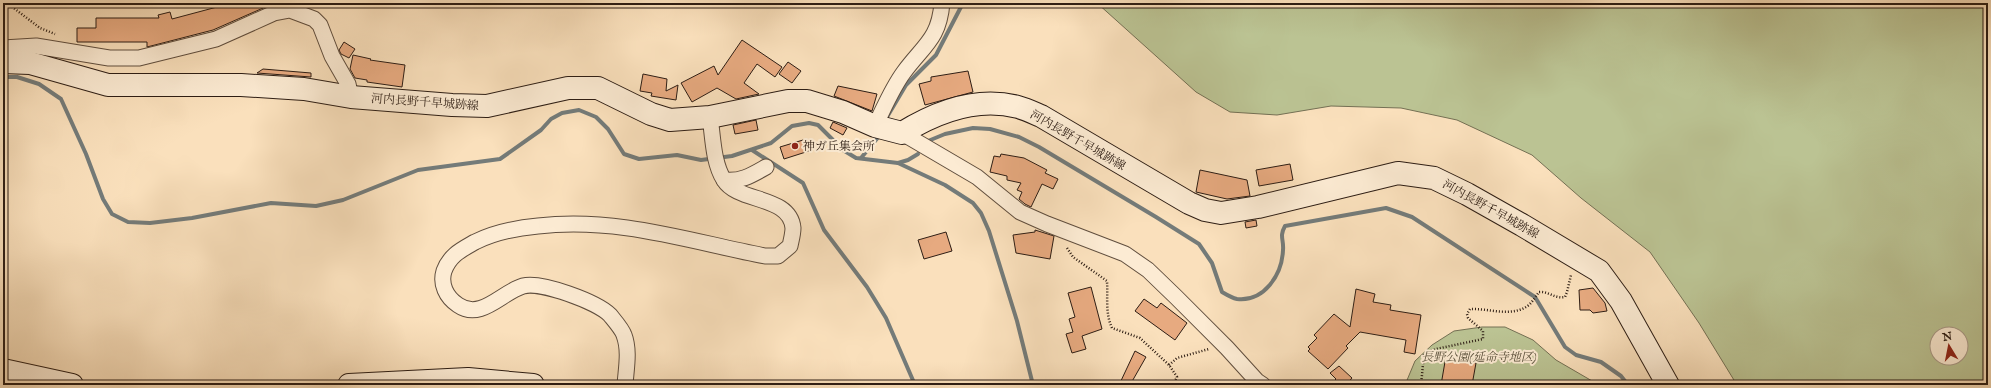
<svg xmlns="http://www.w3.org/2000/svg" width="1991" height="388" viewBox="0 0 1991 388" font-family="'IM FELL English','Noto Serif JP',serif">
	<rect width="100%" height="100%" fill="#fae0bc"/>
	<filter id="stains"><feTurbulence type="fractalNoise" baseFrequency=".005" numOctaves="4"/><feColorMatrix values="0 0 0 0 .2 0 0 0 0 .09 0 0 0 0 .02 0 0 0 .5 -.17"/></filter>
	<radialGradient id="worn" r=".72"><stop offset=".6" stop-color="#630" stop-opacity="0"/><stop offset="1" stop-color="#630" stop-opacity=".3"/></radialGradient>
	<g fill="#bbc393" stroke="#747054" fill-rule="evenodd">
		<path d="M1097 3H1988V385H1737L1699 323 1650 252 1581 198 1532 155 1457 120 1401 108 1331 106 1277 115 1230 112 1196 92ZM1937 334H1961V358H1937Z"/>
		<path d="M1482 327H1505L1533 340 1556 360 1599 385H1405L1415 361 1432 345 1454 331Z"/>
	</g>
	<g fill="none" stroke-linecap="round" stroke-linejoin="round">
		<g stroke="#747b79" stroke-width="4">
			<path d="M3 77H17L39 84 61 99 86 154 103 199 112 214 128 222 150 223 192 218 271 203 316 206 343 200 418 170 500 159 541 130 551 119 562 113 579 110 596 117 608 129 624 154 639 159 677 155 701 160 732 156 771 143 792 126 809 123 818 125 843 150 856 158 898 163 945 185 973 203 981 213 989 231 1017 321 1033 385"/>
			<path d="M887 117 906 85 936 55 963 3"/>
			<path d="M928 141 945 134 973 128 990 129 1019 137 1039 147 1156 217 1199 244 1212 263 1222 292C1227 295 1232 298 1237 299 1264 302 1282 275 1283 250 1284 239 1279 237 1285 226L1386 208 1412 217 1535 297 1565 347 1576 355 1601 362 1621 376 1628 385"/>
			<path d="M752 150 803 183 824 230 867 287 886 318 915 385"/>
			<path d="M861 158 880 135"/>
			<path d="M898 163 908 160 918 154"/>
		</g>
	</g>
	<g fill="#e7aa80" stroke="#2d1d14">
		<path d="M232 3H278L270 5 213 30 147 47V42H77V28H96V18H159L158 15 170 12 172 19Z"/>
		<path d="M742 40 782 67 775 77 757 64 744 83 759 94 736 99 717 88 692 102 681 83 714 66 718 75Z"/>
		<path d="M344 42 355 49 349 58 341 54 339 50Z"/>
		<path d="M353 55 371 59 370 60 405 65 402 87 367 82V80L355 78 350 69Z"/>
		<path d="M788 62 801 71 792 83 779 74Z"/>
		<path d="M263 69 311 73V77L257 73Z"/>
		<path d="M968 71 973 92 925 105 919 84 931 81V77Z"/>
		<path d="M643 74 667 79 666 91 678 85 676 100 651 96 652 93 640 91Z"/>
		<path d="M838 86 877 94 872 111 834 96Z"/>
		<path d="M756 120 758 130 735 134 733 125Z"/>
		<path d="M833 122 847 128 843 135 830 128Z"/>
		<path d="M803 140 807 143 809 151 784 159 780 147Z"/>
		<path d="M1001 154 1024 158 1047 170 1045 173 1058 179 1053 189 1042 184 1031 207 1025 204 1019 199 1022 192 1017 190 1021 183 1007 180V176L990 172 994 156 1000 157Z"/>
		<path d="M1290 164 1293 180 1259 186 1256 170Z"/>
		<path d="M1200 170 1247 180 1250 196 1227 199 1196 192Z"/>
		<path d="M1256 220 1257 226 1246 228 1245 222Z"/>
		<path d="M1035 230 1054 236 1050 259 1016 253 1013 235 1035 232Z"/>
		<path d="M946 232 952 251 924 259 918 240Z"/>
		<path d="M1091 287 1102 329 1082 336 1086 349 1072 353 1066 334 1073 332 1069 319 1075 317 1068 293Z"/>
		<path d="M1593 288 1605 303 1607 311 1593 313 1590 310H1580L1579 290Z"/>
		<path d="M1356 289 1375 294 1373 302 1391 305 1390 310 1421 315 1415 354 1404 352 1406 340 1360 332 1346 346 1348 348 1328 369 1308 351 1310 349 1308 347 1317 338 1314 335 1334 314 1350 327Z"/>
		<path d="M1144 299 1157 308 1161 303 1187 323 1175 340 1135 311Z"/>
		<path d="M1135 351 1146 357 1130 385H1119Z"/>
		<path d="M1446 356 1476 363 1472 385H1441Z"/>
		<path d="M1339 366 1352 378 1346 385H1330L1336 379 1330 373Z"/>
	</g>
	<g fill="none" stroke-linecap="round" stroke-linejoin="round">
		<g stroke="#604e3e" stroke-width="17">
			<g id="street">
				<path d="M3 48 36 46 109 58H139L216 39 274 13 290 10 314 19 320 25 332 56 348 84 351 97"/>
				<path d="M875 126C884 108 892 88 904 72 924 45 939 39 942 3"/>
				<path d="M902 133 977 177 1020 212 1047 224 1125 254 1148 270 1176 297 1227 348 1257 381 1263 385"/>
				<path d="M724 180C741 182 752 175 766 167"/>
				<path d="M625 385C626 369 630 351 624 335 622 329 614 320 610 315 597 302 541 281 523 286 502 292 481 321 458 305 446 297 440 284 444 271 450 255 461 250 475 242 495 232 516 228 538 226 618 217 688 241 765 256H778L790 246C791 241 793 234 793 228 790 195 738 203 724 180 713 163 713 137 710 117"/>
			</g>
		</g>
		<g stroke="#2d1d14" stroke-width="24">
			<g id="secondary">
				<path d="M3 62 30 63 108 85H241L304 89 351 97 452 105 487 106 568 88H598L651 114 670 120 710 117 788 101H807L843 112 875 126 902 133C936 112 977 96 1018 107 1026 109 1034 113 1041 116L1189 203 1205 210 1221 213 1258 207 1398 173 1434 178 1467 194 1522 225 1599 271 1621 301 1668 385"/>
				<path d="M3 370 72 385"/>
				<path d="M349 385 468 379 533 385"/>
			</g>
		</g>
		<g stroke="#2d1d14" stroke-width="2.5" stroke-dasharray="1 2" stroke-linecap="butt">
			<path d="M7 3 40 28 55 34"/>
			<path d="M1067 248 1073 257 1107 281C1108 297 1105 313 1112 328L1140 338 1169 365 1177 377 1173 385"/>
			<path d="M1169 365 1177 358 1209 349"/>
			<path d="M1421 385 1424 354 1436 349 1483 339V331L1468 318 1467 314 1470 309C1488 308 1512 318 1529 305 1533 301 1536 296 1539 292 1548 291 1555 299 1565 297L1567 292 1571 275"/>
		</g>
		<use href="#street" stroke="#fcebd3" stroke-width="15"/>
		<use href="#secondary" stroke="#fcebd3" stroke-width="22"/>
	</g>
	<circle fill="#8f2418" stroke="#fcebd3" stroke-width="1.5" cx="795" cy="146" r="4"/>
	<g text-anchor="middle" stroke-width="4" stroke-linejoin="round" paint-order="stroke">
		<g font-size="12" fill="#2d1d14" stroke="#fcebd3">
			<text transform="translate(425 102) rotate(4)" y="4">河内長野千早城跡線</text>
			<text transform="translate(1078 140) rotate(30)" y="4">河内長野千早城跡線</text>
			<text transform="translate(1491 209) rotate(29)" y="4">河内長野千早城跡線</text>
		</g>
		<g font-size="12" fill="#2d1d14" stroke="#fcebd3" text-anchor="start">
			<text x="803" y="150">神ガ丘集会所</text>
		</g>
		<g font-size="12" font-style="italic" fill="#584f3a" stroke="#fcebd3">
			<text x="1479" y="361">長野公園(延命寺地区)</text>
		</g>
	</g>
	<rect width="1991" height="388" fill="none" stroke="#fae0bc" stroke-width="16"/>
	<rect x="4" y="4" width="1983" height="380" fill="none" stroke="#2d1d14" stroke-width="2"/>
	<rect x="8" y="8" width="1975" height="372" fill="none" stroke="#2d1d14"/>
	<g transform="translate(1949 346) rotate(350)"><circle r="19" fill="#fcebd3" stroke="#a99987"/>
	<path d="M0-3L7 15L0 10L-7 15Z" fill="#8f2418"/>
	<text y="-6" font-size="11" font-weight="bold" text-anchor="middle" fill="#2d1d14">N</text>
	</g>
	<rect width="100%" height="100%" filter="url(#stains)"/>
	<rect width="100%" height="100%" fill="url(#worn)"/>
</svg>
